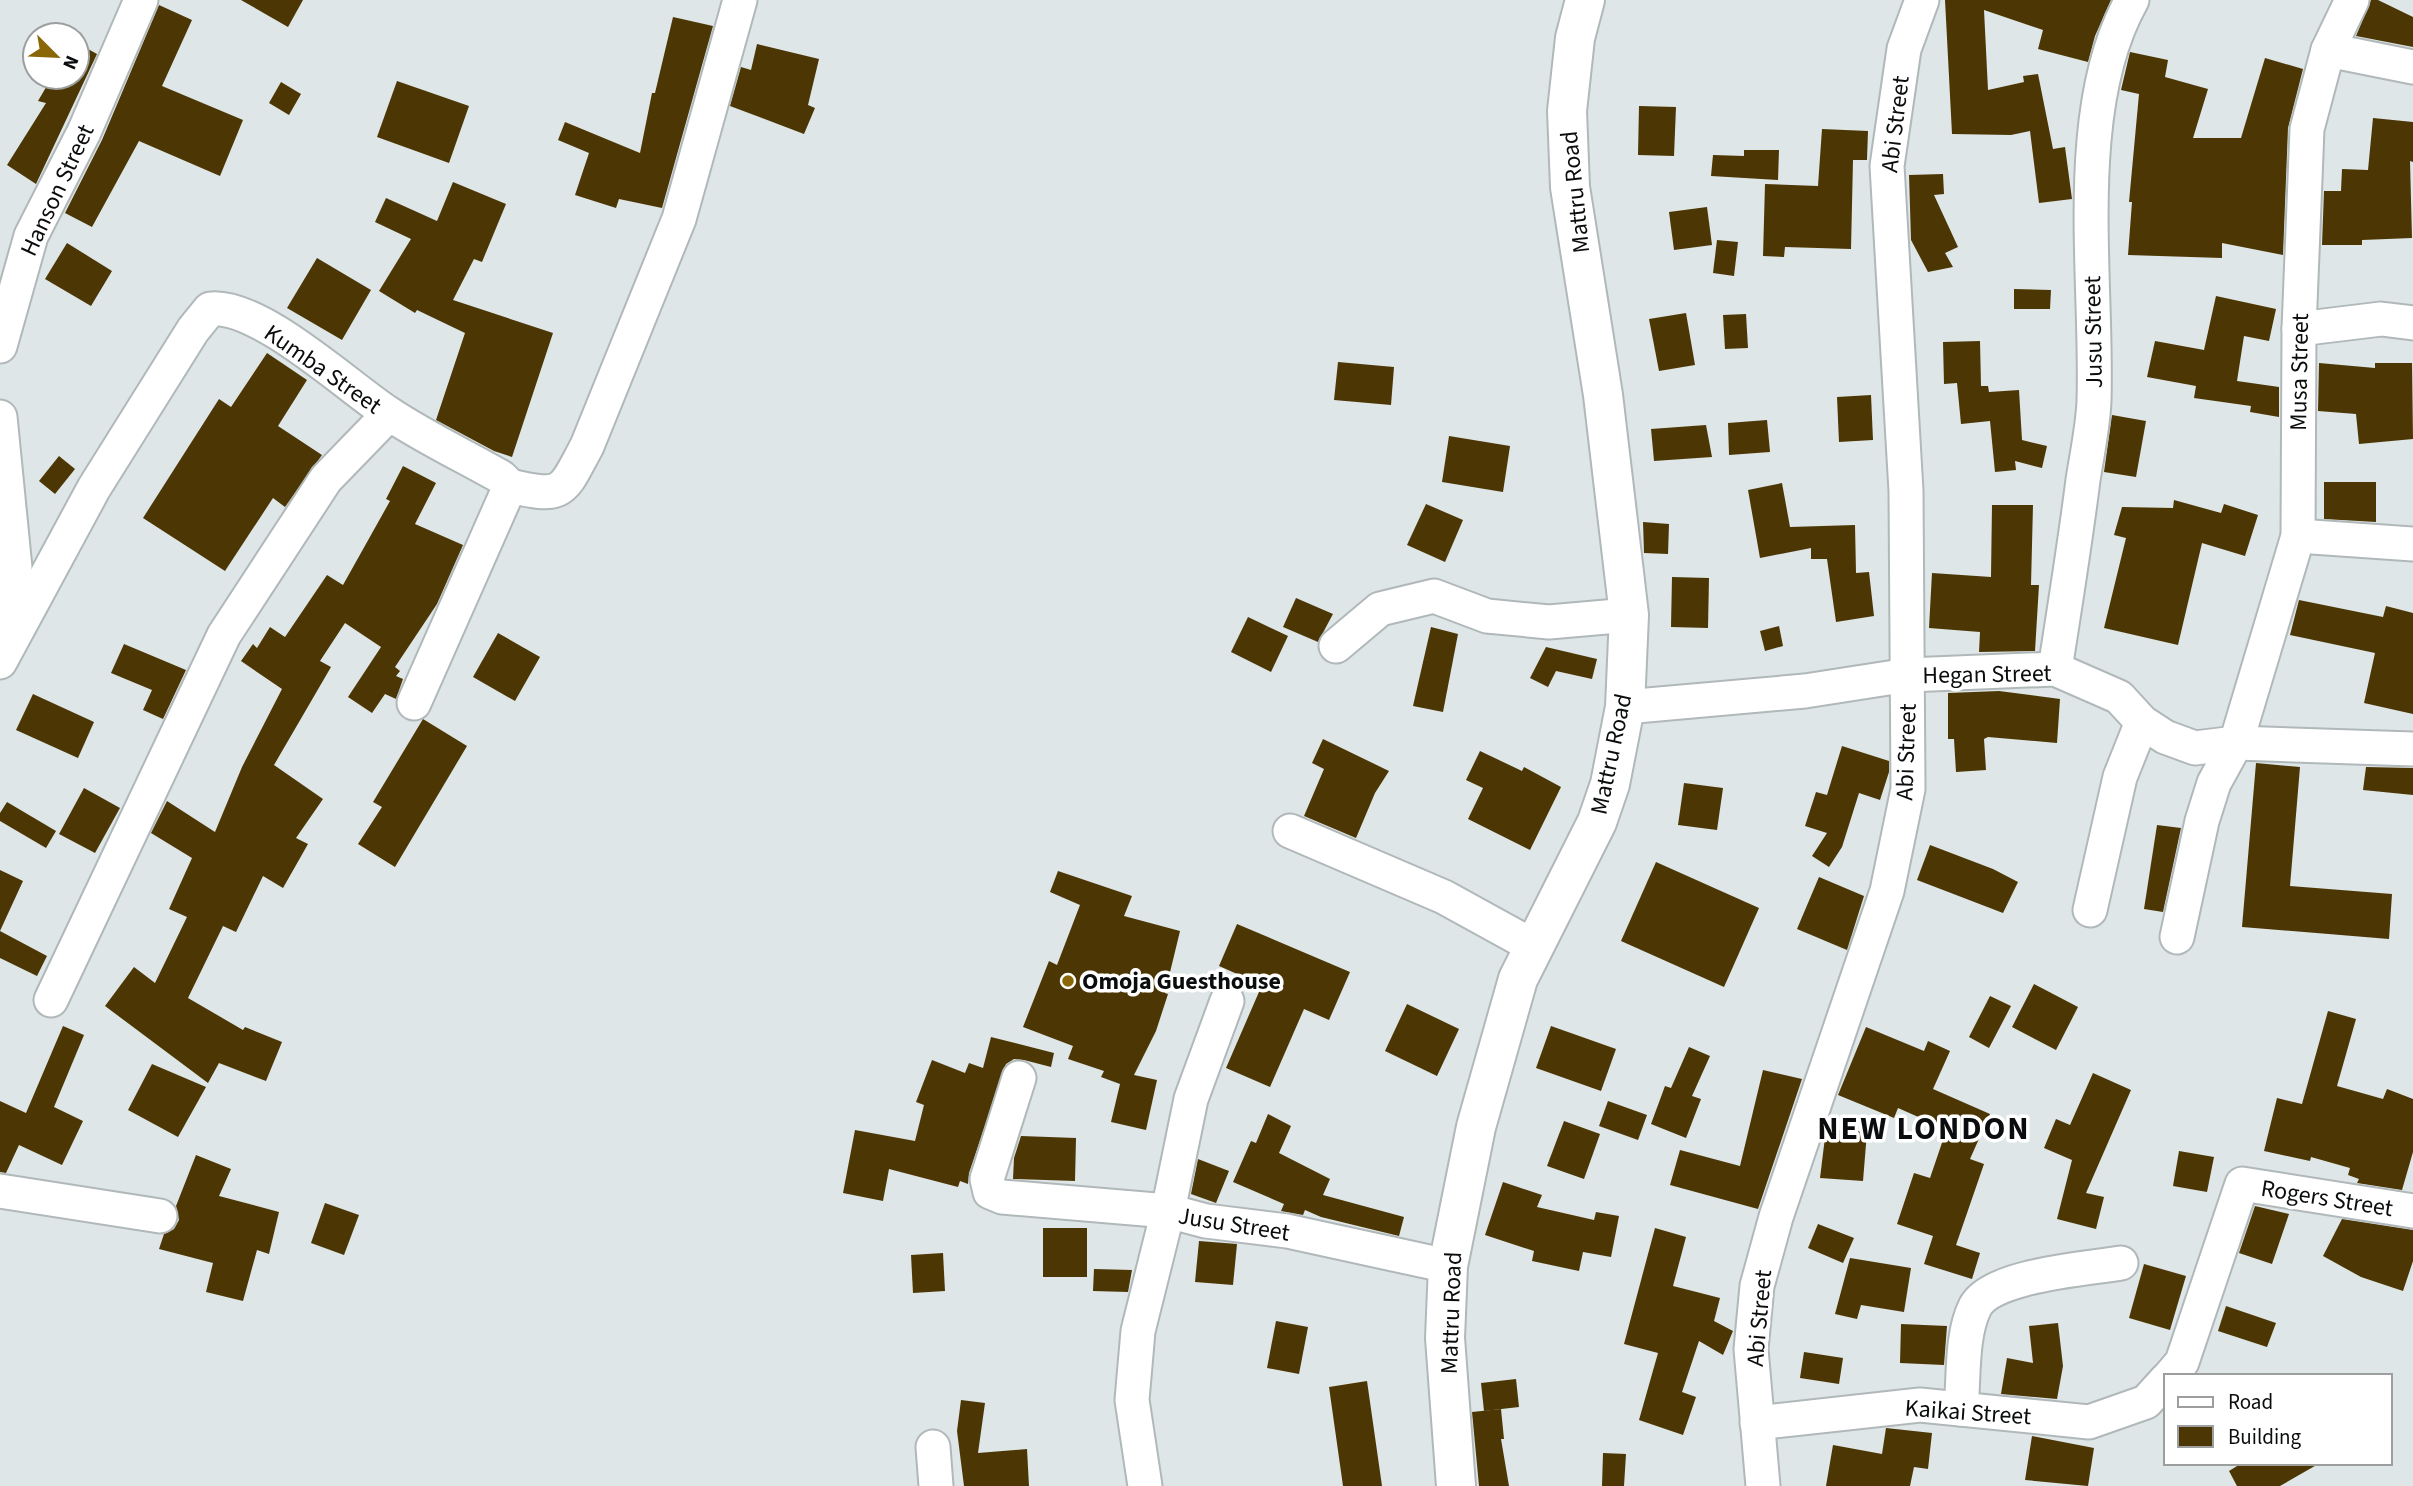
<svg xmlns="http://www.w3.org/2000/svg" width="2413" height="1486" viewBox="0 0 2413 1486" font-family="'Source Sans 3',sans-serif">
	<rect width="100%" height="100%" fill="#dee6e8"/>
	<g fill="#4c3704">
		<path d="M241 0H303L288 27Z"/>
		<path d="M1945 0H2111L2095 36 2088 62 2038 49 2043 30 1984 10 1988 90 2024 82 2023 76 2038 74 2053 149 2065 147 2072 199 2039 203 2030 131 2011 135 1952 134Z"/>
		<path d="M2371 0H2378L2413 17V47L2356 36Z"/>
		<path d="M159 5 192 20 162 86 243 120 220 176 139 141 92 227 65 213 102 140Z"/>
		<path d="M673 17 713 26 662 208 619 199 616 208 575 195 589 153 558 140 565 122 640 153 652 93H655Z"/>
		<path d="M77 43 97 54 36 184 7 165 46 103 38 101 52 77H77Z"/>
		<path d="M757 44 819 59 808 105 815 108 804 134 730 106 741 67 751 70Z"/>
		<path d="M2130 52 2168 60 2165 77 2208 89 2193 138H2241L2265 58 2303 69 2288 128 2283 255 2222 243V258L2128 255 2132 202H2129L2139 94 2121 90Z"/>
		<path d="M397 81 469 106 449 163 377 137Z"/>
		<path d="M281 82 301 94 289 115 269 103Z"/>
		<path d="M1639 106 1676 107 1674 156 1638 155Z"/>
		<path d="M2373 118 2413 122V162L2410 161 2412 238 2362 240V245H2322L2324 191H2341L2342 169 2368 170Z"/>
		<path d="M1822 129 1868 131 1867 160H1853L1851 249 1785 247 1784 257 1763 256 1765 184 1818 186Z"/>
		<path d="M1744 150H1779L1778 180 1711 176 1713 155 1744 156Z"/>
		<path d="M1943 174 1944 194 1934 195 1958 247 1945 253 1953 267 1928 272 1911 240 1909 175Z"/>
		<path d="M453 182 506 204 482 262 474 259 453 300 553 333 512 457 494 451 436 420 465 333 417 310 415 313 379 291 411 239 375 222 386 198 437 221Z"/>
		<path d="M1707 207 1712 245 1674 250 1669 212Z"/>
		<path d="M1717 240 1738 242 1734 276 1713 273Z"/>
		<path d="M67 243 112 271 91 306 45 279Z"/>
		<path d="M317 258 371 290 342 340 287 308Z"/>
		<path d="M2014 289 2051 290 2050 309H2014Z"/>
		<path d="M2216 296 2276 309 2269 341 2244 336 2237 381 2279 387V417L2250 412 2251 406 2194 398 2196 386 2147 377 2155 341 2204 350Z"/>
		<path d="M1686 313 1695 365 1659 371 1649 319Z"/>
		<path d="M1746 314 1748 348 1725 349 1723 315Z"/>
		<path d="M1980 341 1981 386H1988L1989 392 2019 390 2022 440 2047 446 2042 468 2015 461 2016 470 1995 472 1990 421 1961 424 1957 383 1944 384 1943 342Z"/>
		<path d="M267 353 307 380 278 426 322 455 285 507 273 498 225 571 143 518 219 399 231 407Z"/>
		<path d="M1338 362 1394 367 1391 405 1334 400Z"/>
		<path d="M2319 363 2375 368V363H2412L2413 439 2359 444 2356 414 2318 411Z"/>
		<path d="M1871 395 1873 440 1839 442 1837 397Z"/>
		<path d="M2112 415 2146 421 2136 477 2104 472Z"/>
		<path d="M1767 420 1770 452 1729 455 1728 423Z"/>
		<path d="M1706 425 1712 457 1654 461 1651 429Z"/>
		<path d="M1449 436 1510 446 1503 492 1442 482Z"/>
		<path d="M59 456 75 469 55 494 39 481Z"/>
		<path d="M403 466 436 483 415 524 463 545 437 604 395 667 400 671 396 676 403 679 396 699 385 694 372 713 348 697 381 647 345 623 320 661 331 667 274 765 323 799 296 838 308 844 283 888 263 876 236 932 223 926 188 998 243 1030 245 1027 282 1042 266 1081 219 1063 208 1083 105 1006 134 967 155 983 187 917 169 909 192 858 151 833 167 801 215 832 242 767 282 689 241 661 253 644 257 648 270 627 285 637 327 575 343 585 390 501 386 499Z"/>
		<path d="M2324 482H2376V522L2324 519Z"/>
		<path d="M1782 483 1790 527 1855 525 1856 573 1869 572 1874 616 1836 622 1827 559H1811V548L1760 558 1748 490Z"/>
		<path d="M2174 500 2221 513 2224 504 2258 515 2245 556 2202 543 2178 645 2104 628 2126 538 2114 535 2122 507 2173 508Z"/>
		<path d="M1426 504 1463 520 1445 562 1407 545Z"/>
		<path d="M1992 505H2033L2031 585H2039L2035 651 1979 652 1980 632 1929 628 1932 573 1991 577Z"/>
		<path d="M1643 522 1669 524 1668 554 1644 553Z"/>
		<path d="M1672 577 1709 578 1708 628 1671 627Z"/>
		<path d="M1296 598 1333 614 1318 642 1283 627Z"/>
		<path d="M2299 600 2383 617 2386 606 2413 613V714L2364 703 2375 653 2290 635Z"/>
		<path d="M1248 617 1288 636 1271 672 1231 652Z"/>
		<path d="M1779 626 1783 646 1765 651 1760 631Z"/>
		<path d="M1431 627 1458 634 1443 712 1413 706Z"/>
		<path d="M498 633 540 657 515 701 473 677Z"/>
		<path d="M124 644 186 670 163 719 143 710 152 690 111 673Z"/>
		<path d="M1546 647 1597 659 1592 679 1556 671 1548 687 1530 678Z"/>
		<path d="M1999 691 2060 699 2057 743 1988 737 1984 739 1986 770 1956 772 1954 739H1948V693Z"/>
		<path d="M33 694 94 722 78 758 16 730Z"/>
		<path d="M423 719 467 746 395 867 358 844 382 807 373 802Z"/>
		<path d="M1323 739 1389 771 1375 793 1356 838 1304 816 1324 769 1312 763Z"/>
		<path d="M1842 746 1889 761V772L1880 800 1859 793 1842 847 1829 867 1812 856 1827 833 1805 826 1816 792 1827 795Z"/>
		<path d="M1480 751 1522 771 1524 767 1561 787 1530 850 1468 819 1483 788 1466 780Z"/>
		<path d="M2256 763 2300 767 2290 886 2392 894 2389 939 2242 927Z"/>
		<path d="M2366 767 2413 768V795L2363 790Z"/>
		<path d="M1684 783 1723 788 1717 830 1678 825Z"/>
		<path d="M84 788 120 808 95 853 59 834Z"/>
		<path d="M7 802 56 831 46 848 0 821V813Z"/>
		<path d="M2157 825 2181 828 2163 912 2144 909Z"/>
		<path d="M1930 845 1993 869 2018 882 2003 913 1917 880Z"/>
		<path d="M1656 862 1759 908 1724 987 1621 941Z"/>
		<path d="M0 870 23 881 0 931 47 956 37 976 0 958Z"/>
		<path d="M1058 871 1132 896 1124 916 1180 931 1165 993 1168 994 1156 1031 1134 1075 1157 1080 1146 1130 1111 1122 1120 1084 1101 1077 1104 1071 1068 1059 1073 1046 1023 1027 1049 961 1057 965 1080 905 1050 892Z"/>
		<path d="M1819 877 1864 896 1847 950 1797 929Z"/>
		<path d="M1237 924 1350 972 1329 1020 1304 1009 1270 1087 1226 1068 1262 985 1219 966Z"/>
		<path d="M2034 984 2078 1007 2056 1050 2012 1027Z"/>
		<path d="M1990 996 2011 1006 1989 1048 1969 1037Z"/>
		<path d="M1407 1004 1459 1029 1437 1076 1385 1051Z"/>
		<path d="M2328 1011 2356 1019 2337 1086 2383 1099 2387 1089 2413 1099V1152L2402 1190 2357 1183 2359 1179 2348 1175 2350 1168 2311 1157 2310 1161 2264 1151 2277 1098 2302 1104Z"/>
		<path d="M63 1026 84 1035 54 1107 83 1121 62 1165 19 1145 6 1173 0 1172V1101L26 1113Z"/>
		<path d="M1551 1026 1616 1049 1601 1091 1536 1068Z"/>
		<path d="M1866 1027 1924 1051 1928 1041 1950 1051 1933 1089 1990 1114 1970 1159 1984 1164 1956 1245 1980 1253 1972 1279 1924 1264 1933 1236 1897 1224 1914 1173 1930 1178 1945 1134 1939 1131 1941 1127 1898 1108 1894 1118 1838 1095Z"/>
		<path d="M991 1037 1054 1053 1051 1067 1024 1060 1014 1059 1006 1064 969 1173 968 1184 960 1181 958 1187 889 1169 883 1201 843 1193 855 1130 915 1141 924 1105 916 1102 932 1060 965 1073 969 1063 983 1068Z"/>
		<path d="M1689 1047 1710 1056 1692 1096 1701 1099 1686 1138 1651 1124 1665 1086 1671 1088Z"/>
		<path d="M152 1064 206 1087 178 1137 128 1110Z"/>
		<path d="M1763 1070 1802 1079 1758 1209 1670 1185 1680 1150 1740 1166Z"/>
		<path d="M2093 1073 2131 1090 2086 1193 2104 1197 2096 1229 2057 1219 2072 1160 2044 1148 2056 1119 2070 1125Z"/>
		<path d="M1608 1101 1647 1115 1638 1140 1599 1126Z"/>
		<path d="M1268 1114 1291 1126 1279 1153 1330 1179 1323 1195 1404 1217 1399 1236 1321 1217 1305 1210 1303 1215 1281 1211 1284 1204 1233 1182 1251 1141 1256 1143Z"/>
		<path d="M1564 1121 1600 1134 1584 1179 1547 1166Z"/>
		<path d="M1826 1129 1867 1132 1863 1181 1820 1178Z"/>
		<path d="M1021 1136 1076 1138 1075 1181 1013 1179 1014 1158Z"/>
		<path d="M2179 1151 2214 1157 2207 1192 2173 1186Z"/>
		<path d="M196 1155 231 1169 219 1196 279 1212 269 1254 257 1250 243 1301 206 1292 213 1263 159 1249 164 1234 174 1229 179 1220 176 1206Z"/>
		<path d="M1198 1159 1229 1171 1216 1203 1191 1194Z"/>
		<path d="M1503 1182 1542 1195 1537 1207 1594 1220 1596 1212 1619 1216 1611 1257 1583 1252 1579 1271 1532 1261 1534 1251 1485 1235Z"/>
		<path d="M325 1203 359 1215 344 1255 311 1243Z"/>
		<path d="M2255 1206 2289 1214 2272 1264 2239 1253Z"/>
		<path d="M2342 1219 2413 1230V1261L2403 1291 2361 1277 2323 1256Z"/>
		<path d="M1818 1224 1854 1238 1843 1263 1808 1248Z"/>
		<rect x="1043" y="1228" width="44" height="49"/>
		<path d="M1655 1228 1686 1237 1673 1286 1720 1298 1714 1321 1733 1331 1723 1355 1699 1341 1682 1392 1696 1397 1683 1435 1639 1420 1658 1353 1624 1344Z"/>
		<path d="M1199 1241 1237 1244 1233 1285 1195 1282Z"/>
		<path d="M943 1253 945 1291 913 1293 911 1255Z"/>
		<path d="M1850 1258 1911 1268 1904 1312 1861 1305 1857 1319 1835 1314Z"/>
		<path d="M2144 1264 2186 1276 2170 1330 2129 1318Z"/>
		<path d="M1094 1269 1132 1270 1128 1292 1093 1291Z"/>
		<path d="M2226 1306 2276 1323 2267 1347 2218 1331Z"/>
		<path d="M1276 1321 1308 1327 1299 1374 1267 1368Z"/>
		<path d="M2058 1323 2063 1366 2057 1399 2001 1394 2007 1358 2033 1363 2029 1326Z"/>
		<path d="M1901 1324 1947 1326 1944 1365 1900 1363Z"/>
		<path d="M1804 1352 1843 1358 1839 1384 1800 1378Z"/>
		<path d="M1516 1379 1519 1407 1484 1411 1481 1383Z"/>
		<path d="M1367 1381 1382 1486H1343L1329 1387Z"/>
		<path d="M961 1400 985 1403 978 1453 1027 1449 1029 1486H964L957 1431Z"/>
		<path d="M1501 1409 1504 1439H1501L1509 1486H1479L1472 1412Z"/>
		<path d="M1886 1428 1932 1433 1928 1469 1914 1467 1910 1486H1826L1833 1445 1882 1454Z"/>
		<path d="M2032 1436 2094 1448 2088 1486 2025 1480Z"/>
		<path d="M1603 1453 1626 1454 1624 1486H1602Z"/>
		<path d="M2242 1463H2320L2280 1486H2237L2229 1471Z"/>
	</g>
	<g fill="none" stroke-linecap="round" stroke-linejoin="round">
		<g stroke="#b1b8ba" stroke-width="37">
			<g id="minor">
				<path d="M2328 50 2413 67"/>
				<path d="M2299 329 2381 319 2413 323"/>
				<path d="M0 346 31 236 84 132 141 0"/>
				<path d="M0 417 15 568 0 634"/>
				<path d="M510 486C565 499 562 492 587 446L679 219 740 0"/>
				<path d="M2298 536 2413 544"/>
				<path d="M1336 646 1380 609 1434 596 1487 616 1549 622 1629 615"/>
				<path d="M0 662 94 488 193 330 210 309C258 303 347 386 388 413 424 437 464 456 501 477L510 486 414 703"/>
				<path d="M2055 669C2065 606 2075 543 2083 480 2087 454 2093 427 2094 401 2098 278 2070 110 2132 0"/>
				<path d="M1625 707 1805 691 1908 675 2055 669 2119 697 2142 722 2165 737 2195 748 2236 743 2413 749"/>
				<path d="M1290 831 1444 897 1533 946"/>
				<path d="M2090 910 2120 777 2142 722"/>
				<path d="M2177 937 2202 821 2214 783 2236 743 2298 536 2299 329 2307 129 2328 50 2352 0"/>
				<path d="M51 1000 224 635 326 479 389 414"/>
				<path d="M1019 1078 987 1179 990 1192 1002 1197 1168 1211 1191 1099 1227 1001"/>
				<path d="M0 1191 160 1216"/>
				<path d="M2170 1376 2182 1362 2242 1184 2413 1211"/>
				<path d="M1961 1409C1964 1378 1961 1335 1975 1307 1991 1275 2087 1269 2121 1263"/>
				<path d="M1757 1423 1920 1405 2089 1422 2146 1402 2166 1380"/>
				<path d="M933 1447 936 1486"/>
				<path d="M1145 1486 1132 1400 1138 1331 1168 1211 1206 1221 1287 1231 1448 1266"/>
				<path d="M1763 1486 1751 1349 1757 1286 1776 1217 1887 891 1908 789 1906 491 1887 166 1904 49 1922 0"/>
			</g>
		</g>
		<g stroke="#b1b8ba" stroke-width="42">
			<path id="major" d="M1456 1486 1445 1338 1448 1266 1476 1127 1518 979 1597 822 1610 784 1625 707 1629 615 1603 395 1570 187 1567 111 1575 38 1585 0"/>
		</g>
		<use href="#minor" stroke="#fff" stroke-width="33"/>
		<use href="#major" stroke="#fff" stroke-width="38"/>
	</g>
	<circle fill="#8b6606" stroke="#fff" stroke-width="2.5" cx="1068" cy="981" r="7"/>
	<g text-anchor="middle" stroke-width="7" stroke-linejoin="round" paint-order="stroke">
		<g font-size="24" fill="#0a0c0d" stroke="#fff">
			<text transform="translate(1895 124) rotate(-83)" y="8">Abi Street</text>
			<text transform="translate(57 190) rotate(-65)" y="8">Hanson Street</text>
			<text transform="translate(1575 192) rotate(-96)" y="8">Mattru Road</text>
			<text transform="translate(2093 332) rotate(-91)" y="8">Jusu Street</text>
			<text transform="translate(323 369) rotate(35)" y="8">Kumba Street</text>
			<text transform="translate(2299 372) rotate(-89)" y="8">Musa Street</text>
			<text transform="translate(1987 674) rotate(-1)" y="8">Hegan Street</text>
			<text transform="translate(1906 752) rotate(-88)" y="8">Abi Street</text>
			<text transform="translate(1611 754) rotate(-78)" y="8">Mattru Road</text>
			<text transform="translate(2327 1198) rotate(9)" y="8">Rogers Street</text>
			<text transform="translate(1234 1224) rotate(9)" y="8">Jusu Street</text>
			<text transform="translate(1451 1313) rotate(-88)" y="8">Mattru Road</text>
			<text transform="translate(1759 1318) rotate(-85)" y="8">Abi Street</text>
			<text transform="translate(1968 1412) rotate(4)" y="8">Kaikai Street</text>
		</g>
		<g font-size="24" font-weight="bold" fill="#0a0c0d" stroke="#fff" text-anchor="start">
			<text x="1082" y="989">Omoja Guesthouse</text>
		</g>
		<g font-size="32" font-weight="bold" letter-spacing="2" fill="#0a0c0d" stroke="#fff">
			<text x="1924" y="1139">NEW LONDON</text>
		</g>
	</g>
	<rect x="2164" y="1374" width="228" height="91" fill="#ffffff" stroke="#9d9e9e" stroke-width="2"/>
	<rect x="2178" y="1397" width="35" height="10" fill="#ffffff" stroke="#9d9e9e" stroke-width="2"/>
	<text x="2228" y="1409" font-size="21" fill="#0a0c0d">Road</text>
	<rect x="2178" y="1426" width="35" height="21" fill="#4c3704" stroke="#9d9e9e" stroke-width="2"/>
	<text x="2228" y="1444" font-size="21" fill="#0a0c0d">Building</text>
	<g transform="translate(56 56) rotate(114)"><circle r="33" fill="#ffffff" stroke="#9d9e9e" stroke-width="2"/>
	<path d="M0-5L12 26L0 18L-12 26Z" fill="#8b6606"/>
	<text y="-10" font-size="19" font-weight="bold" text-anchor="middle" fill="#0a0c0d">N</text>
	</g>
</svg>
